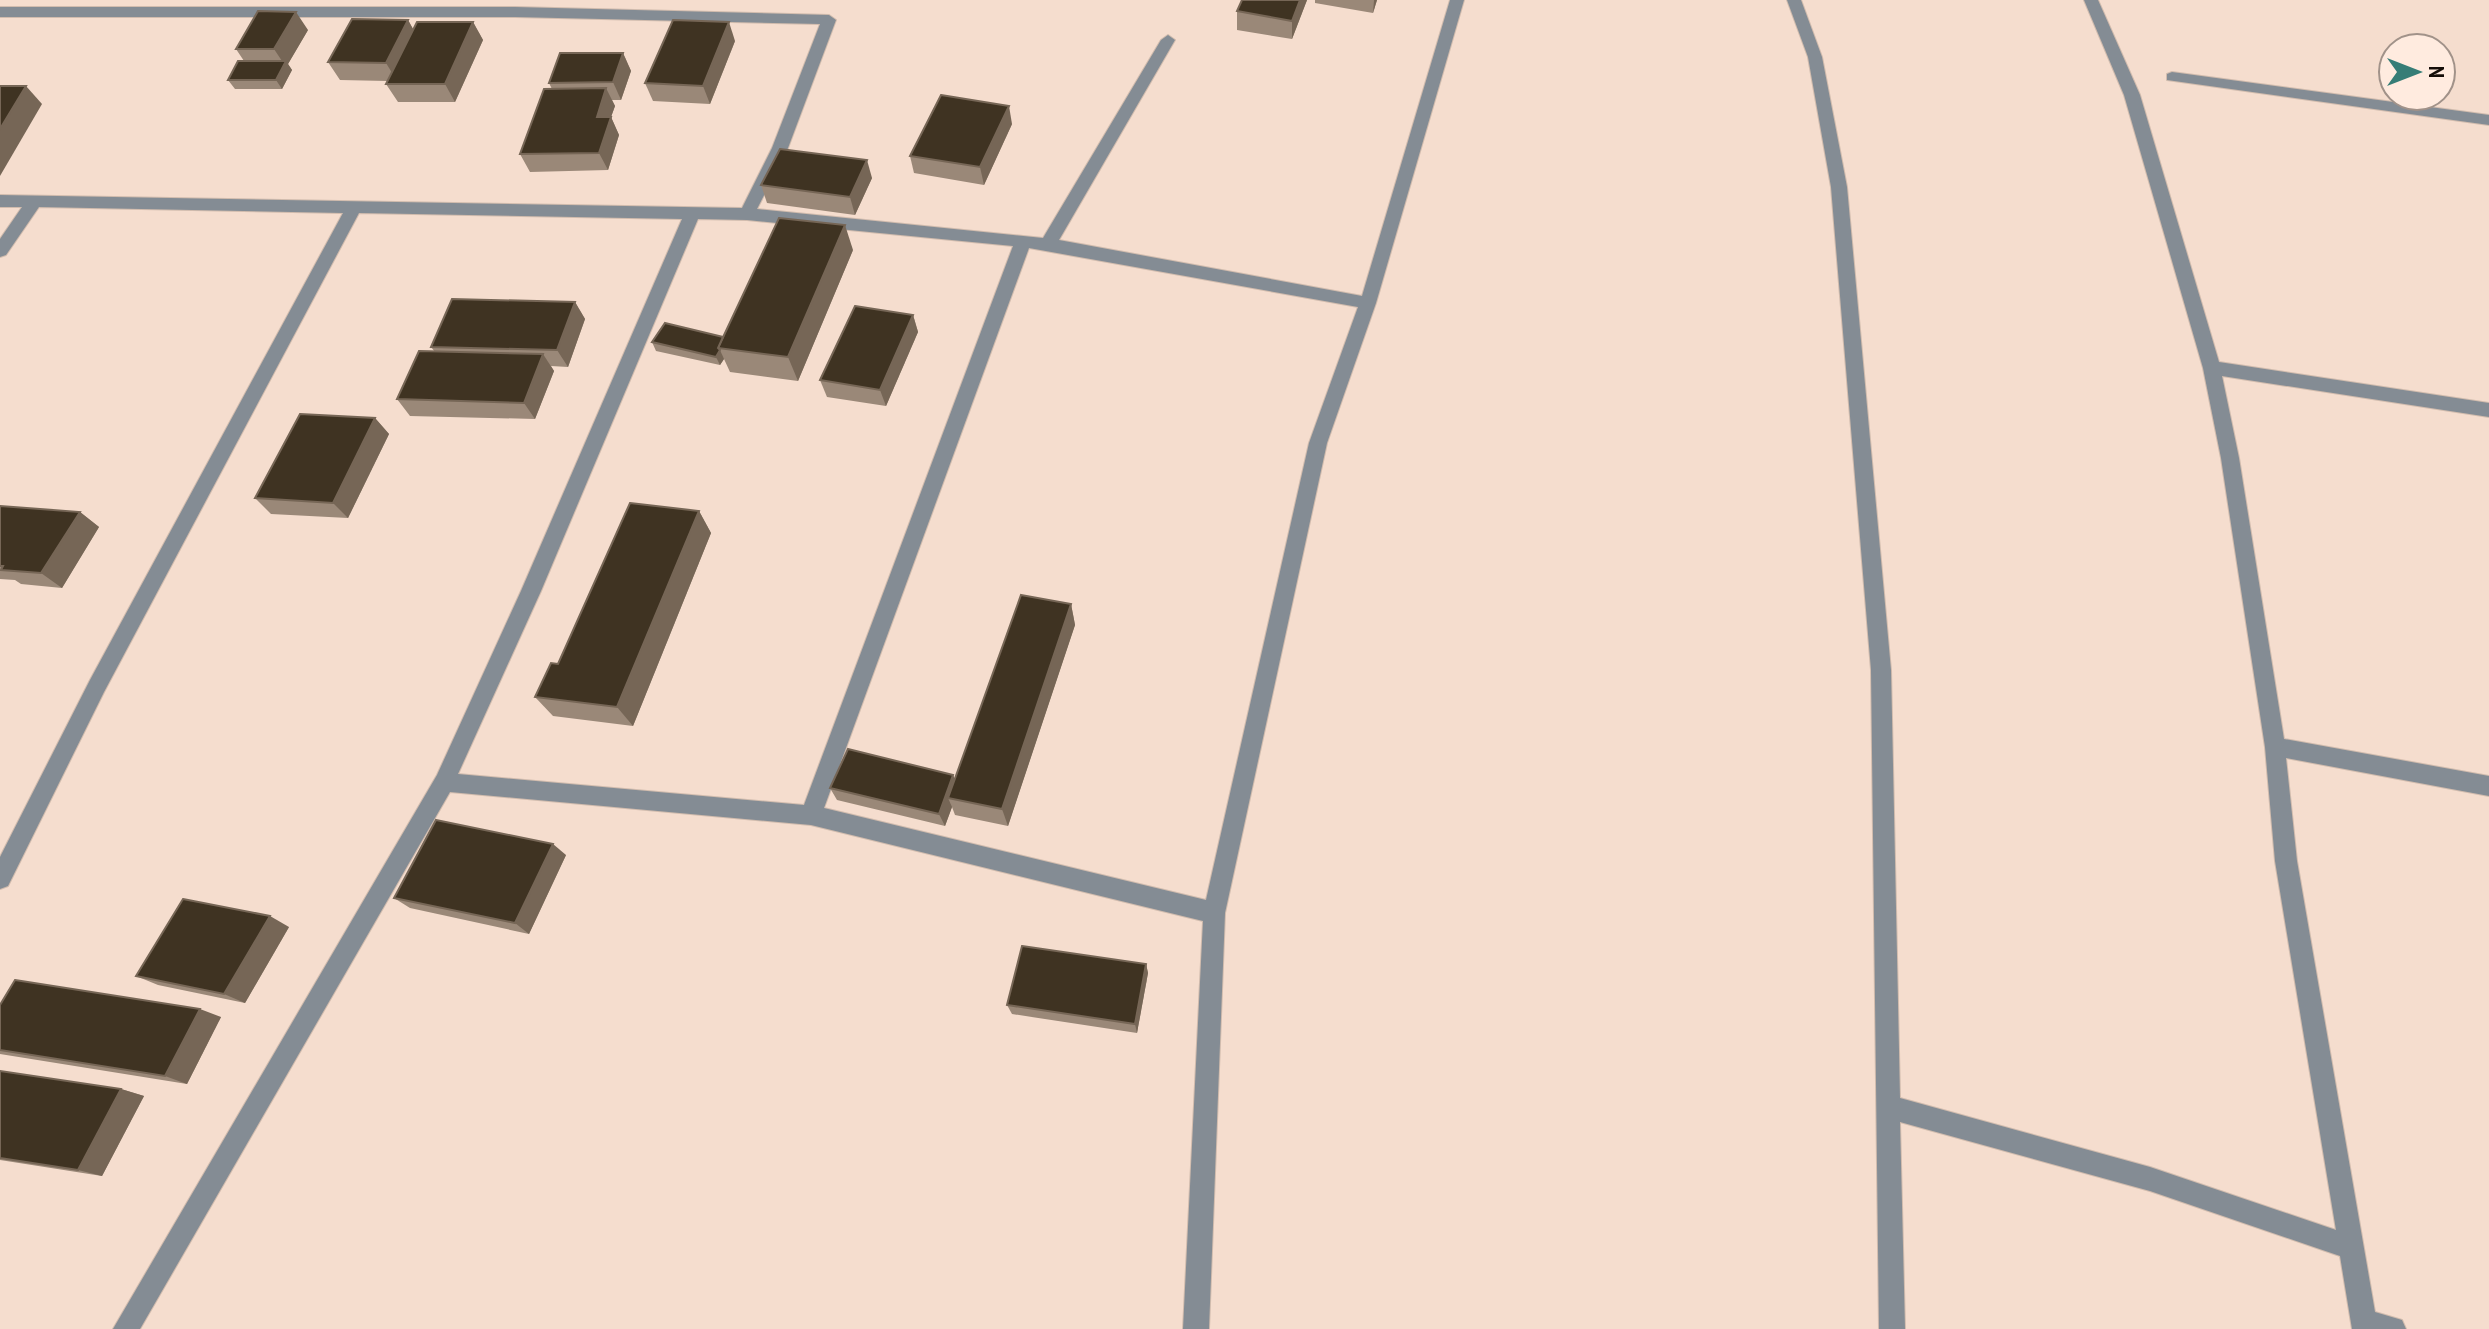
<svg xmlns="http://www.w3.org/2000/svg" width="2489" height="1329" viewBox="0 0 2489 1329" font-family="'PT Sans Narrow',sans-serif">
	<rect width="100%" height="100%" fill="#f5ddce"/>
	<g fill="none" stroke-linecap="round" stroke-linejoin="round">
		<g stroke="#d1bcae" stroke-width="2">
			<g id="minor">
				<path d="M1450 0H1464L1376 303 1327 443 1225 913 1209 1329H1183L1203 921 811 825 450 792 140 1329H113L437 775 521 591 682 219 359 213 104 692 8 886 0 889V857L90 680 343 213 39 207 6 255 0 257V239L22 207H0V195L742 208 772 148 820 24 515 17H0V7H515L829 15 836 20 788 148 757 209 1043 238 1161 40 1168 35 1175 40 1059 240 1362 296ZM698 219 747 220 1013 246 804 805 458 774 541 591ZM1029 248 1358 307 1309 443 1206 900 824 808Z"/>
				<path d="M1787 0H1801L1822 57 1847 187 1891 670 1900 1098 2150 1167 2336 1230 2275 861 2265 747 2221 458 2203 368 2124 95 2084 0H2098L2140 95 2219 362 2489 403V417L2222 376 2239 458 2284 739 2489 776V796L2286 758 2297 861 2375 1312 2402 1320 2406 1329H2352L2340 1256 2150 1191 1900 1122 1905 1329H1879L1871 670 1831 187 1808 57Z"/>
				<path d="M2172 72 2489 115V125L2167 80V74Z"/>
			</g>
		</g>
		<use href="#minor" fill="#848c94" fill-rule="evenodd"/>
	</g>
	<g fill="#9a8878">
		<path d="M1307 0 1292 39 1237 30V11Z"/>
		<path d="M1315 0H1377L1373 13 1315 3Z"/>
		<path d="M408 20 413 29 473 22 483 40 455 102H398L386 84 388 81 340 80 328 62Z"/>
		<path d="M308 30 288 64 292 70 282 89H235L228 80 244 61 236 49Z"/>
		<path d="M735 41 710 104 653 101 645 83Z"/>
		<path d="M623 53 631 71 621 100H612L615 106 611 117 619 135 608 170 530 172 520 154 552 89 549 83Z"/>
		<path d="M1012 124 984 185 914 173 910 156Z"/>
		<path d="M872 178 855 215 767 203 761 185Z"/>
		<path d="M853 250 798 381 730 372 724 359 720 365 656 351 652 342 723 337Z"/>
		<path d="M575 302 585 319 568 367 551 366 554 371 535 419 410 416 397 399 435 352 431 347Z"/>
		<path d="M913 315 918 332 886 406 827 397 820 380Z"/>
		<path d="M375 418 389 434 348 518 271 514 255 498Z"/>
		<path d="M0 506 80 512 99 527 62 588 21 584 15 580 0 579Z"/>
		<path d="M699 511 711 533 633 726 553 716 535 697 558 664Z"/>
		<path d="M1071 604 1075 625 1008 826 955 815 952 807 945 826 837 800 830 788 955 778Z"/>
		<path d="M566 855 529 934 410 908 394 898Z"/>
		<path d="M289 927 245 1003 158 985 136 976Z"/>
		<path d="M1146 964 1148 973 1137 1033 1012 1014 1007 1005Z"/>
		<path d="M0 1005 221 1017 187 1084 0 1054Z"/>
		<path d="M0 1071 121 1089 144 1096 102 1176 0 1160Z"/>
	</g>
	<g fill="#766656">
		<path d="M1300 0H1307L1292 39V21Z"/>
		<path d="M1374 0H1377L1373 13Z"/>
		<path d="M296 12 308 30 288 64 292 70 282 89 276 80 284 64 274 49Z"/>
		<path d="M408 20 418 38 397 81 386 63Z"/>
		<path d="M473 22 483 40 455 102 445 84Z"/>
		<path d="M729 22 735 41 710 104 703 86Z"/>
		<path d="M623 53 631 71 621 100 613 82Z"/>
		<path d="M26 86 42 104 0 176V129Z"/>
		<path d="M606 88 615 106 611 117 619 135 608 170 599 153 597 117Z"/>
		<path d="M1009 106 1012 124 984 185 980 167Z"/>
		<path d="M867 160 872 178 855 215 850 197Z"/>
		<path d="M845 225 853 250 798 381 788 357Z"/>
		<path d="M575 302 585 319 568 367 557 350Z"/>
		<path d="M913 315 918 332 886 406 880 390Z"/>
		<path d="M720 350 724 359 720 365 716 357Z"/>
		<path d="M543 354 554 371 535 419 524 403Z"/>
		<path d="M375 418 389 434 348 518 333 503Z"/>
		<path d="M699 511 711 533 633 726 617 707Z"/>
		<path d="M80 512 99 527 62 588 41 573Z"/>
		<path d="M1071 604 1075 625 1008 826 1002 809Z"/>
		<path d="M953 775 959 787 948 798 952 807 945 826 939 814Z"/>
		<path d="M553 844 566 855 529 934 515 923Z"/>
		<path d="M270 916 289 927 245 1003 224 994Z"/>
		<path d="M1146 964 1148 973 1137 1033 1135 1024Z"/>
		<path d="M200 1009 221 1017 187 1084 165 1076Z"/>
		<path d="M121 1089 144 1096 102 1176 78 1170Z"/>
	</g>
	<g fill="#3f3322" stroke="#766656" stroke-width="2">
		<path d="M1242 0H1300L1292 21 1237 11Z"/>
		<path d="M258 11 296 12 274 49H236Z"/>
		<path d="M352 19 408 20 386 63 328 62Z"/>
		<path d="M673 20 729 22 703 86 645 83Z"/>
		<path d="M417 22H473L445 84H386Z"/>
		<path d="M560 53H623L613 82 549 83Z"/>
		<path d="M238 61H286L276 80H228Z"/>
		<path d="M0 86H26L0 129Z"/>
		<path d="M606 88 597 117H611L599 153 520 154 544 89Z"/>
		<path d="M941 95 1009 106 980 167 910 156Z"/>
		<path d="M780 149 867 160 850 197 761 185Z"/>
		<path d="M779 218 845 225 788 357 718 348Z"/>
		<path d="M452 299 575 302 557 350 431 347Z"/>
		<path d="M855 306 913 315 880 390 820 380Z"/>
		<path d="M665 323 723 337 718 348 720 350 716 357 652 342Z"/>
		<path d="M419 351 543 354 524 403 397 399Z"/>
		<path d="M300 414 375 418 333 503 255 498Z"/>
		<path d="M630 503 699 511 617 707 535 697 551 663 558 664Z"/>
		<path d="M0 506 80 512 41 573 1 570 3 566H0Z"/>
		<path d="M1021 595 1071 604 1002 809 948 798Z"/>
		<path d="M848 749 953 775 939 814 830 788Z"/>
		<path d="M436 820 553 844 515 923 394 898Z"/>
		<path d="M183 899 270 916 224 994 136 976Z"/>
		<path d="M1022 946 1146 964 1135 1024 1007 1005Z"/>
		<path d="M15 980 200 1009 165 1076 0 1050V1005Z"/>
		<path d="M0 1071 121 1089 78 1170 0 1158Z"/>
	</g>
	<g transform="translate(2417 72) rotate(90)"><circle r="38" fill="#ffebdf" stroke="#a19289" stroke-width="2"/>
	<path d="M0-6L14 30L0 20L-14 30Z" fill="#367d76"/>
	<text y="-12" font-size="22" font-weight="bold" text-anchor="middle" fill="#150d08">N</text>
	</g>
</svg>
